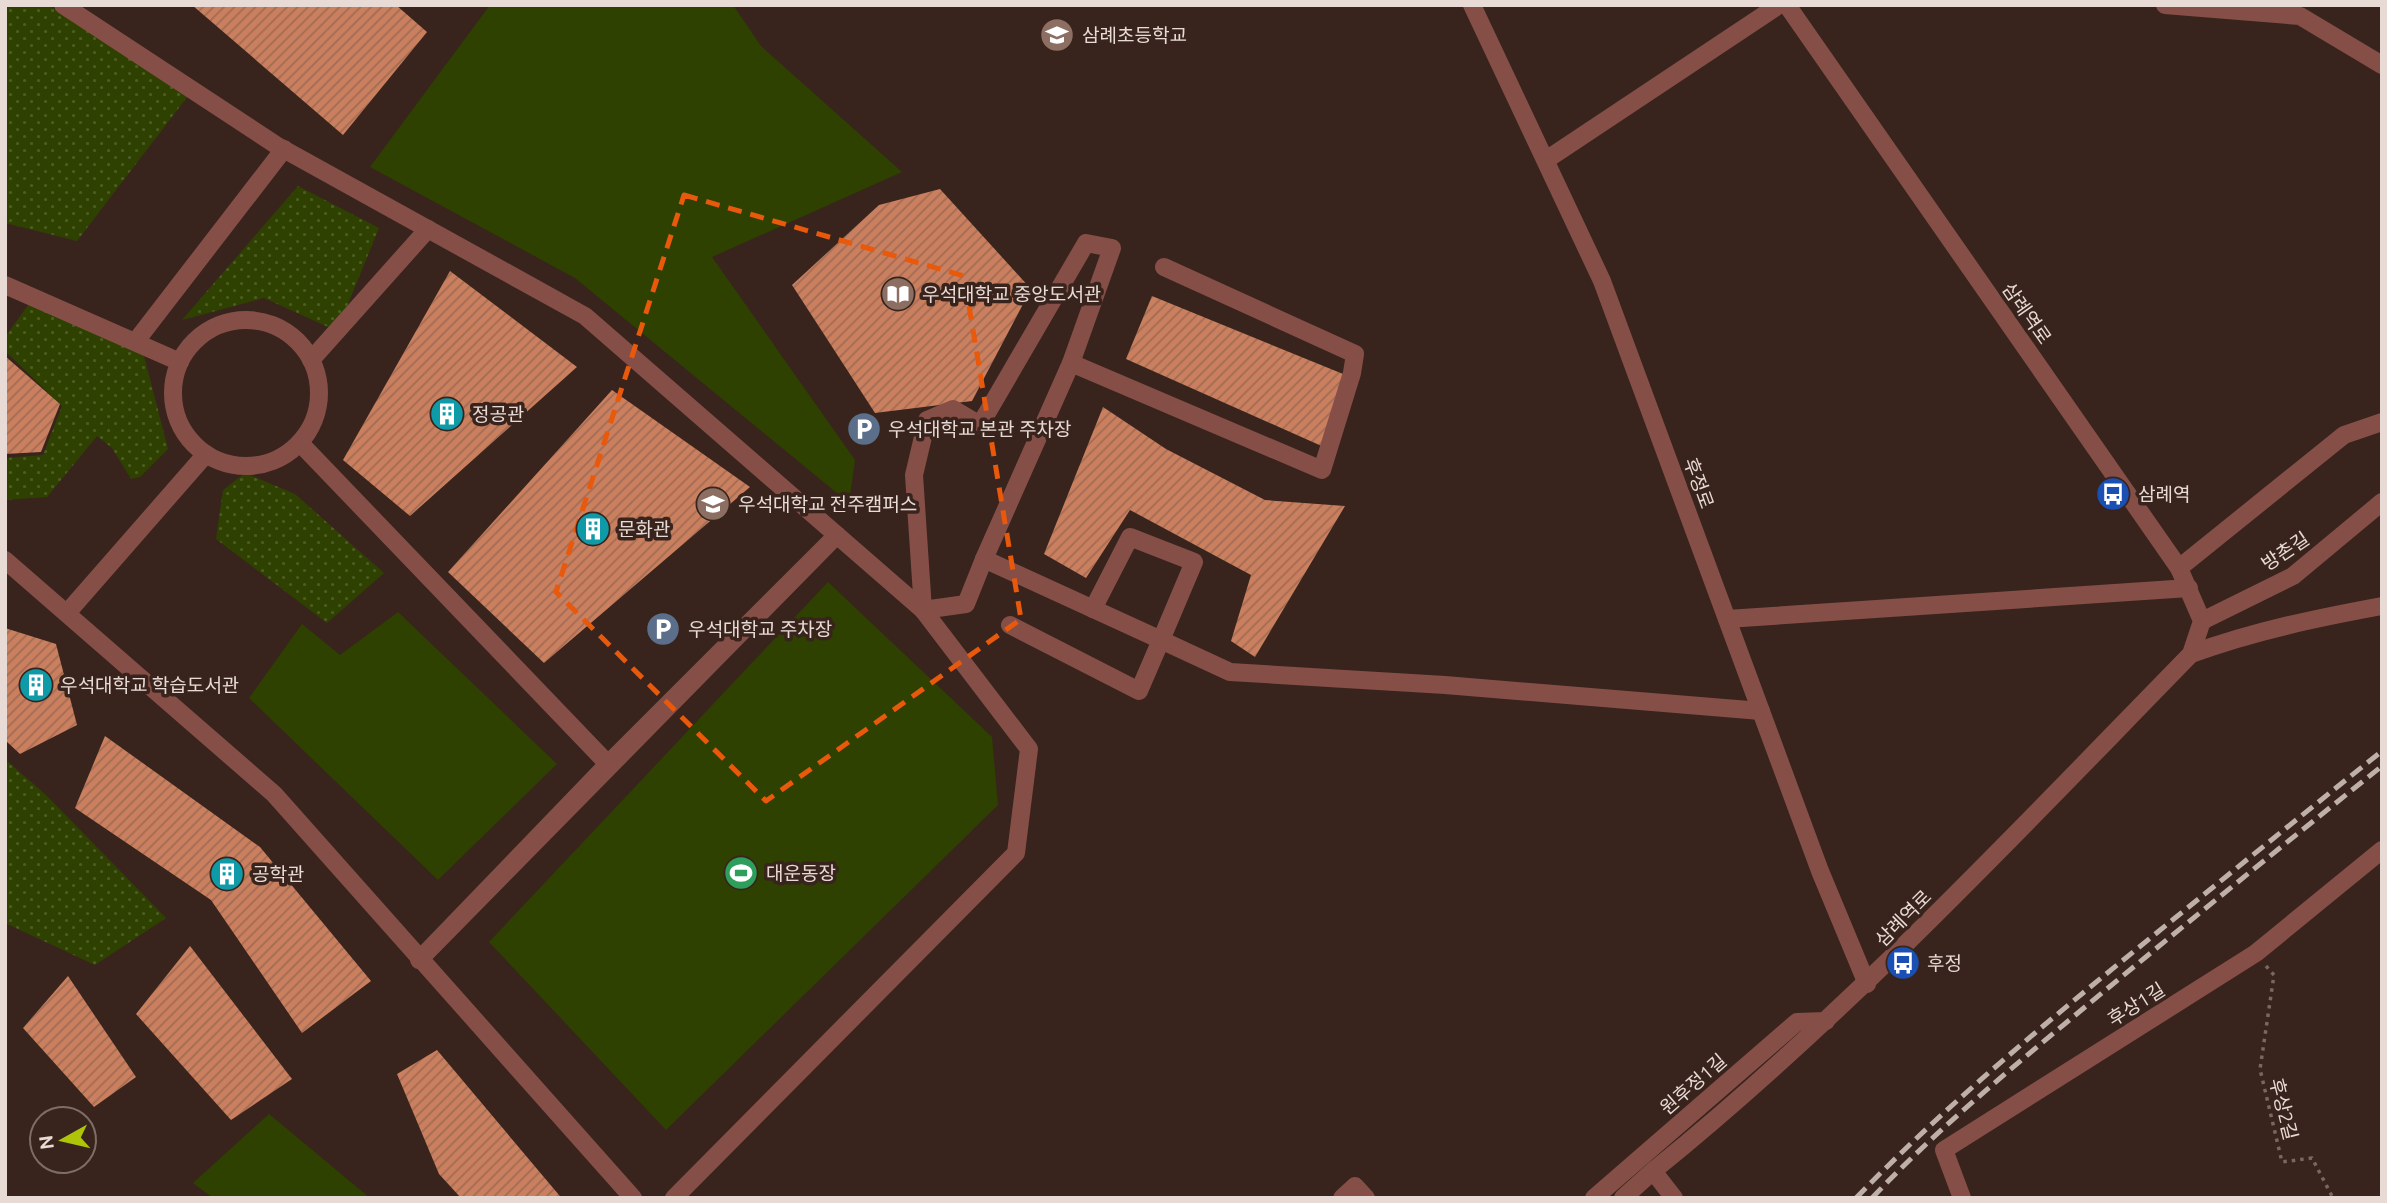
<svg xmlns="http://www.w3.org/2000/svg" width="2387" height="1203" viewBox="0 0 2387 1203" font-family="Ubuntu,'Noto Sans KR',sans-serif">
	<defs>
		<pattern id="park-dots" width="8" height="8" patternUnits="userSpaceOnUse" patternTransform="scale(1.75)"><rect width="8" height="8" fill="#2e4100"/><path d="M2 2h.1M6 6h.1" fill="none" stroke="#4c5c24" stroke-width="1.8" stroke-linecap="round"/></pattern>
		<pattern id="building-hatch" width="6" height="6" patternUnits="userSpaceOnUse" patternTransform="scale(1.75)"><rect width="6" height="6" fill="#ca7f5e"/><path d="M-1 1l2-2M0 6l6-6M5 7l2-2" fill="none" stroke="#a26c55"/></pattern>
	</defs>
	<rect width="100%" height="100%" fill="#38241c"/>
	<g fill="#2e4100">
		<path d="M490 5H733L761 46 902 172 712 257 855 460 849 503 575 278 370 167Z"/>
		<path d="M828 582 992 737 998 805 666 1130 489 942Z"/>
		<path d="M398 612 557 764 438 880 249 698 302 624 340 655Z"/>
		<path d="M269 1114 370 1198H213L193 1183Z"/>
	</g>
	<g fill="url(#park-dots)">
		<path d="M5 5H49L188 96 77 241 5 223Z"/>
		<path d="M298 186 379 228 337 331 264 298 182 320Z"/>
		<path d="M31 301 142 348 168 449 140 477 131 479 112 448 97 436 47 497 5 500V458L43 455 62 406 5 351V337Z"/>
		<path d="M245 473 295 494 384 573 327 623 216 539 223 490Z"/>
		<path d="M5 759 47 796 166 918 95 965 5 923Z"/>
	</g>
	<g fill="url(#building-hatch)">
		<path d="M192 5H396L427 32 343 135Z"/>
		<path d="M940 189 1031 289 972 401 875 413 792 285 879 205Z"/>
		<path d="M450 271 577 367 410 516 343 460Z"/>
		<path d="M1152 296 1348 376 1326 448 1126 359Z"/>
		<path d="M5 356 60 404 41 452 5 454Z"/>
		<path d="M612 390 750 487 544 663 448 572Z"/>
		<path d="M1103 407 1166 449 1265 500 1345 506 1255 657 1231 641 1251 575 1130 510 1086 578 1044 554Z"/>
		<path d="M5 628 56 644 77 725 20 754 5 740Z"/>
		<path d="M105 736 260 847 371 981 302 1033 211 900 75 808Z"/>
		<path d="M190 946 292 1079 231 1120 136 1014Z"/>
		<path d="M68 976 136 1077 94 1107 23 1028Z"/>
		<path d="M437 1050 559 1195 561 1198H461L439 1174 397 1074Z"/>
	</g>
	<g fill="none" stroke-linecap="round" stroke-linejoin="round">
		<path stroke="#796760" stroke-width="3.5" stroke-dasharray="3.5 5" stroke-linecap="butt" d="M2266 966 2274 975 2260 1069 2282 1162 2312 1158 2333 1198"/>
		<g stroke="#854f48" stroke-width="18">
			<path d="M63 5 276 145 585 316 923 610 1029 749 1016 853 674 1198"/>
			<path d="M1472 5 1602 281 1820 871 1867 984"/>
			<path d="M2165 5 2300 16 2382 65"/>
			<path d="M1546 160 1779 5"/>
			<path d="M5 285 180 362"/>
			<circle cx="246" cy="393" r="73"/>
			<path d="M136 341 284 149"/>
			<path d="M311 360 428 229"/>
			<path d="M300 443 608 764"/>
			<path d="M837 535 419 960 608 764Z"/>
			<path d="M984 559 1071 363 1322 470 1352 373 1355 354 1164 267"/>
			<path d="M5 560 274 794 633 1198"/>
			<path d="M2179 568 2344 435 2382 422"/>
			<path d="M1093 609 1130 537 1194 562 1161 640 1230 672 1445 685 1761 711"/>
			<path d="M67 613 206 454"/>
			<path d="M1727 619 2189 588"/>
			<path d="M2202 621 2293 576 2382 502"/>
			<path d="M1010 625 1139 691 1161 640 984 559 966 604 923 610 914 475 927 420 953 409 980 425 1086 243 1112 248 1071 363"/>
			<path d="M2191 654C2254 631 2317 618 2382 606"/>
			<path d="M1342 1198 1355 1186 1366 1198"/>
			<path d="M1594 1198 1797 1022 1826 1021"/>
			<path d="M1623 1198 1653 1171"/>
			<path d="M1674 1198 1653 1171C1847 1014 2017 832 2191 654L2202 621 2179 568 1787 5"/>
			<path d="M1962 1198 1944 1150 2256 953 2382 850"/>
		</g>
		<g stroke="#beafa9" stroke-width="5" stroke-dasharray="14 7" stroke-linecap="butt">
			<path d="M1856 1198C1950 1101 2054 1016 2159 931 2233 871 2307 811 2382 751"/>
			<path d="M1872 1198C1938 1128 2012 1068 2085 1007 2183 926 2282 846 2382 766"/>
		</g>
	</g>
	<path fill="none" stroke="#e8590c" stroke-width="5" stroke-dasharray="14 9" stroke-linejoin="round" d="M684 195 964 276 1021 619 766 801 556 592Z"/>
	<defs>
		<g id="school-disc" transform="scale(1.75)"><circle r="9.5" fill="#8d6e63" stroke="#38241c"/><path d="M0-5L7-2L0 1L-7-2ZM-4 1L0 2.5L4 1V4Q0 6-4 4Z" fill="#fff"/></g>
		<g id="library-disc" transform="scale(1.75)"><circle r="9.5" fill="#8d6e63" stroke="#38241c"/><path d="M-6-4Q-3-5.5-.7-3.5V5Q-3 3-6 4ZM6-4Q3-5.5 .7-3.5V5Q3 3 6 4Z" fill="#fff"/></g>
		<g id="building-disc" transform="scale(1.75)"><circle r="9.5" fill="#0f9aa8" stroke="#38241c"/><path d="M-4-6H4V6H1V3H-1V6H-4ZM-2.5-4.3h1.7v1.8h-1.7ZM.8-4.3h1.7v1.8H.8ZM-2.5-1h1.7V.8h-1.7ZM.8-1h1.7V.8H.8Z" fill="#fff"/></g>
		<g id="parking-disc" transform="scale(1.75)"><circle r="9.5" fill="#5c6f8a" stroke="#38241c"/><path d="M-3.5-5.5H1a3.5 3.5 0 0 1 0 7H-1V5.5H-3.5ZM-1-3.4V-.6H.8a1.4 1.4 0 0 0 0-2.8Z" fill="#fff"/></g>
		<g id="bus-disc" transform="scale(1.75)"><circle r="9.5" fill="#1a4fb4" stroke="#38241c"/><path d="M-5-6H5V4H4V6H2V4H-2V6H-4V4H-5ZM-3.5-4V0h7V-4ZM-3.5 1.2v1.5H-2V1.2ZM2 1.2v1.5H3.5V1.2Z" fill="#fff"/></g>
		<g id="university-disc" transform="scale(1.75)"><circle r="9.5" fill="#8d6e63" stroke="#38241c"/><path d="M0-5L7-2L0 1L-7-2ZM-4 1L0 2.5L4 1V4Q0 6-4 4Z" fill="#fff"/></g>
		<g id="stadium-disc" transform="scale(1.75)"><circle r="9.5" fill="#2e9e5b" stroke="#38241c"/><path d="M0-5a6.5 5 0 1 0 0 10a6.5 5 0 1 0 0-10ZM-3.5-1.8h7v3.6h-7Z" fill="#fff"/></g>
	</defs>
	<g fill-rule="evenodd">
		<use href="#school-disc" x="1057" y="35"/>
		<use href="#library-disc" x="898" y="294"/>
		<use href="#building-disc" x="447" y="414"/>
		<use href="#parking-disc" x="864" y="429"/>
		<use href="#bus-disc" x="2113" y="494"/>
		<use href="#university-disc" x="713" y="504"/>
		<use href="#building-disc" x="593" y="529"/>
		<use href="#parking-disc" x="663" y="629"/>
		<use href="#building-disc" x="36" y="685"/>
		<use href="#stadium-disc" x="741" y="873"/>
		<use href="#building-disc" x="227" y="874"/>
		<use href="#bus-disc" x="1903" y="963"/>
	</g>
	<g text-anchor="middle" stroke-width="7" stroke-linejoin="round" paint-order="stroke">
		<g font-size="19" fill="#e8dad5" stroke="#38241c" text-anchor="start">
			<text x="1082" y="42">삼례초등학교</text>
			<text x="922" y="301">우석대학교 중앙도서관</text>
			<text x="472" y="421">정공관</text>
			<text x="888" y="436">우석대학교 본관 주차장</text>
			<text x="2138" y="501">삼례역</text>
			<text x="738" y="511">우석대학교 전주캠퍼스</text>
			<text x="618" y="536">문화관</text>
			<text x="688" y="636">우석대학교 주차장</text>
			<text x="60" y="692">우석대학교 학습도서관</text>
			<text x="766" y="880">대운동장</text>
			<text x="252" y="881">공학관</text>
			<text x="1927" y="970">후정</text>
		</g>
		<g font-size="19" fill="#e8dad5" stroke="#38241c">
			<text transform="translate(2027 313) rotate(55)" y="7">삼례역로</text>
			<text transform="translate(1699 483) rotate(70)" y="7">후정로</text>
			<text transform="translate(2285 551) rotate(-34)" y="7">방촌길</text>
			<text transform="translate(1903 918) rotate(-45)" y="7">삼례역로</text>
			<text transform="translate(2136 1004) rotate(-32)" y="7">후상1길</text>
			<text transform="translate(1693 1084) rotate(-41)" y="7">원후정1길</text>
			<text transform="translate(2284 1109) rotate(76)" y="7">후상2길</text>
		</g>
	</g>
	<rect width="2387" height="1203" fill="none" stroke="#e8dad5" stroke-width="14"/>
	<g transform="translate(63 1140) rotate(262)"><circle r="33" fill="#38241c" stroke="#7e6d66" stroke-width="2"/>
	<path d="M0-5L12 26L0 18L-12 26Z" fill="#aec509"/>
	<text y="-10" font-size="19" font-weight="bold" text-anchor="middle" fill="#e8dad5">N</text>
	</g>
</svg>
